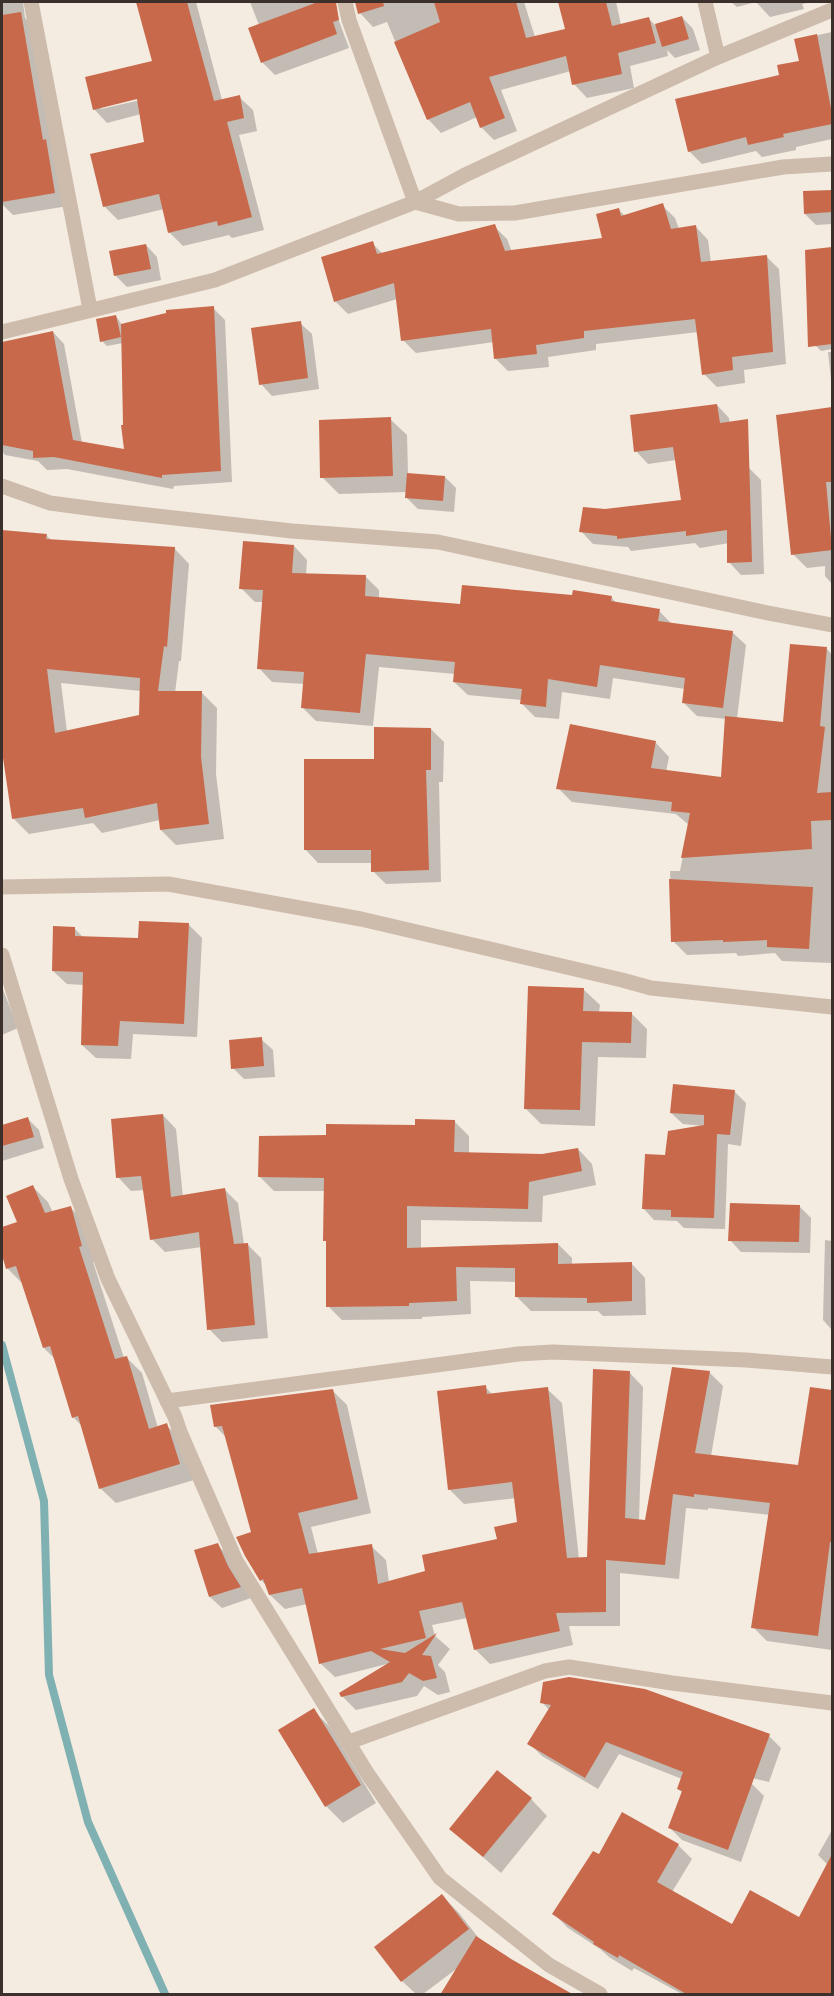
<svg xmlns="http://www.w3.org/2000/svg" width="834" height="1996" viewBox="0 0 834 1996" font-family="'Fira Sans',sans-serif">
	<rect width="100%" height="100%" fill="#f4ebe1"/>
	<g fill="#0003" fill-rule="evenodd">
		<path d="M2 2H23L25 18 34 27 68 206 13 215 2 204Z"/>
		<path d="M138 2H196L222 100 239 97 253 110 257 131 239 135 264 230 232 238 229 235 183 246 169 232 164 209 118 220 104 206 146 143 141 114 107 123 94 109 154 62ZM144 96 145 99 101 109V106Z"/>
		<path d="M250 2H332L349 48 275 75 262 62 259 25Z"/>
		<path d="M358 2H524L535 37 566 31 560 2H616L621 25 649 19 656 26 682 17 693 29 700 50 675 58 667 50 668 56 630 66 634 88 587 98 574 84 571 71 501 90 517 131 494 140 481 127 477 117 441 133 428 119 387 22 373 27 360 13Z"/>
		<path d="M731 2H812L802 4 804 9 770 17 756 2 737 7Z"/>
		<path d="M832 32V139L796 147V150L762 157 756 151 702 164 689 151 801 62 795 40Z"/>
		<path d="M832 192V224L816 225 805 214 804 193Z"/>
		<path d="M662 205 675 218 679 229 696 227 708 240 711 263 766 256 779 269 786 364 744 370 745 383 717 387 704 374 698 332 596 344V350L548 357 549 367 508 371 495 358 494 342 416 353 403 340 397 299 348 314 335 301 372 243 383 254 494 226 507 239 512 252 604 239 619 210 625 216Z"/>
		<path d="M146 245 157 257 161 280 127 287 115 275Z"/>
		<path d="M832 249V349L821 351 809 339 806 252Z"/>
		<path d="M213 308 225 320 232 482 174 486 173 489 67 469 47 470 38 461 5 455 2 451V344L53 332 64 344 82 443 126 451 123 343 107 346 102 341 116 316 122 325Z"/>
		<path d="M300 323 312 334 319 389 272 396 261 384Z"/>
		<path d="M828 352H832V388Z"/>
		<path d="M717 405 729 418 733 444 749 468 761 480 764 574 741 575 729 562V543L700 548 695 543 631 551 628 547 593 544 581 531 605 511 683 501 676 460 648 464 636 451Z"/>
		<path d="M390 419 407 435 408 474 445 477 456 488 454 512 418 509 407 498V492L339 494 322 477Z"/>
		<path d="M832 460V584L825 576V566L807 568 793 554 783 465Z"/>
		<path d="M2 531 46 535 52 541 174 548 189 564 181 661H179L175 693H202L217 708 216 774 224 839 176 845 161 830 160 820 102 833 93 823 29 834 14 819 2 743ZM61 683 141 691V716L67 732Z"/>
		<path d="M294 546 307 560 306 575 366 577 379 590V599L462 606 573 597H611L617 604 659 611 673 625 732 632 746 645 737 718 784 724 827 649 832 655V963L782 961 775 953 738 956 736 953 687 955 673 941 670 871H680L689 825 676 814 572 802 558 788 656 743 669 757 666 772 722 778 727 719 697 716 683 702 685 689 613 678 610 699 562 692 559 719 535 717 522 704V700L468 695 454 682 455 674 379 667 373 726 316 721 303 708 305 684 272 682 259 668 264 602H255L241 588Z"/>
		<path d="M431 729 444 742 443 782H439L441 882 386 884 373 871V863H318L305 849 375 761Z"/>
		<path d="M189 925 202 938 197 1037 133 1034 131 1059 96 1058 82 1045 84 985 67 984 53 971 74 928 84 938 140 940Z"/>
		<path d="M2 987 18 1028 2 1035Z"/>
		<path d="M583 989 600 1005 599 1012 631 1013 647 1029 646 1058 598 1057 595 1126 541 1124 525 1108Z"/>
		<path d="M261 1039 273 1050 275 1077 244 1079 233 1068Z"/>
		<path d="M735 1092 746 1103 741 1146 728 1144 725 1229 684 1228 677 1221 654 1220 643 1208 667 1157 704 1126 683 1124 671 1113Z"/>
		<path d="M163 1115 176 1129 183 1197 225 1190 238 1203 244 1244H247L261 1258 268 1338 222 1342 209 1329 202 1247 165 1252 152 1239 145 1190 131 1191 118 1177Z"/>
		<path d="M28 1119 39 1130 44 1148 2 1161V1126Z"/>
		<path d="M455 1122 469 1136V1154L542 1156 578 1149 592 1164 596 1185 543 1196 542 1222 421 1220V1249L558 1244 572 1258V1265L631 1263 645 1278 646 1315 603 1316 598 1311H531L517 1297V1282L470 1281 471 1314 422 1317V1319L342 1320 328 1306V1243L325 1240 326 1191H274L260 1177 327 1137Z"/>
		<path d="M33 1187 48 1202 53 1213 70 1207 85 1223 97 1261 93 1262 124 1358 126 1357 142 1373 158 1428 166 1425 182 1440 194 1480 116 1503 100 1488 83 1427 73 1417 55 1359 44 1348 22 1283 7 1268 2 1250V1228L19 1223Z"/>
		<path d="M799 1206 811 1218 810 1253 741 1252 730 1240Z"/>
		<path d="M825 1240 832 1241V1330L823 1320Z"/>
		<path d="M629 1372 643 1387 639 1521 646 1522 709 1372 723 1386 711 1456 799 1467 811 1388 832 1391V1650L767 1641 753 1627 770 1515 708 1508V1510L686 1508 679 1579 620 1573V1626H569L573 1645 490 1664 475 1649 467 1618 432 1625 435 1636 450 1649 438 1665 445 1672 450 1692 438 1695 424 1686 417 1696 356 1710 342 1696 387 1664 335 1677 320 1663 307 1604 285 1609 270 1595 267 1586 261 1580 253 1533 227 1438 215 1426 332 1390 347 1405 371 1513 311 1527 318 1554 371 1546 386 1560 389 1583 427 1572 499 1540 518 1523 516 1498 464 1504 450 1490 485 1387 493 1395 547 1389 562 1403 579 1559 589 1558Z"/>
		<path d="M217 1545 229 1556 251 1598 222 1608 210 1597Z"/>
		<path d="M542 1702 769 1736 781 1748 769 1782 739 1775 752 1784 764 1796 741 1862 682 1840 670 1828 683 1793 678 1789 682 1779 619 1754 598 1789 542 1756 529 1743 549 1710Z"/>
		<path d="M313 1710 330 1727 376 1803 343 1823 326 1806 280 1731Z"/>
		<path d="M531 1799 547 1816 501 1873 451 1829Z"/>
		<path d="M832 1830V1994H682L634 1968 632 1971 609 1957 600 1949 568 1928 554 1914 599 1857 678 1845 692 1859 672 1892 732 1926 799 1919 828 1865 818 1855Z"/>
		<path d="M442 1896 459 1913 481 1941 563 1990 459 1967 423 1994H416L402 1981Z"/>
	</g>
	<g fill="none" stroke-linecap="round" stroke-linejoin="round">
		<path stroke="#7fb0b2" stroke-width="8" d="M2 1345 44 1501 49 1675 88 1822 165 1994"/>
	</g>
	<g fill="#c8694b" fill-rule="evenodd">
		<path d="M136 2H187L214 101 240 95 244 118 227 122 252 217 218 226 217 221 168 233 159 194 103 207 90 154 144 142 137 99 93 110 85 77 152 61Z"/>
		<path d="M318 2H336L339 20 333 22 337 34 261 63 248 28Z"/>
		<path d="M355 2H383L384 6 358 14Z"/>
		<path d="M434 2H516L526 38 565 29 558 2H606L612 26 649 17 656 43 618 53 622 74 572 85 566 56 489 77 505 118 480 128 470 102 427 120 394 42 440 22Z"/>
		<path d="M21 12 43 140 46 139 55 193 2 202V15Z"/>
		<path d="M682 16 689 39 662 47 655 24Z"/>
		<path d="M817 34 832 114V124L783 134 784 137 748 145 746 137 688 152 675 99 779 75 777 65 799 61 794 39Z"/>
		<path d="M832 190V212L804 214 803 191Z"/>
		<path d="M663 203 671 229 696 225 701 262 767 255 773 352 732 357 733 370 702 375 695 319 584 331V338L536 345 537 354 494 359 491 329 401 341 394 283 334 302 321 257 373 241 377 254 495 224 505 251 602 238 596 214 619 208 621 216Z"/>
		<path d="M146 244 151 269 114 276 109 251Z"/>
		<path d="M832 247V344L808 347 805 250Z"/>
		<path d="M214 306 221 471 162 475V478L54 457 33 458V451L2 445V342L53 331 73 440 124 449 121 425H123L121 324 166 313V310Z"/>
		<path d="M116 315 121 337 100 342 96 319Z"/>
		<path d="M301 321 308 378 259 385 251 328Z"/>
		<path d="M717 404 720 423 748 419 752 562 727 563V530L686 536V531L617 539V536L579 532 583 507 605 509 681 500 673 447 634 452 630 415Z"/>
		<path d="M832 407V482H826L832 550 791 555 776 415Z"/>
		<path d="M391 417 393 476 320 478 319 420Z"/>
		<path d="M407 473 445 476 443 501 405 498Z"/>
		<path d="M2 530 47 534 46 539 175 547 167 647 164 646 158 691H202L201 757 209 824 160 830 157 803 85 818 83 808 12 819 2 751ZM47 669 140 678 139 715 55 733Z"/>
		<path d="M243 541 294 545 292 573 366 575 365 596 460 604 462 585 572 595 573 590 612 596 611 601 660 609 658 621 733 631 723 708 682 703 685 678 600 665 597 687 548 679 546 707 520 704 522 689 453 682 455 662 366 654 360 713 301 708 304 672 257 669 263 590 239 589Z"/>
		<path d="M790 644 827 647 820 726 825 727 817 793 832 792V820L811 821 812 849 681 858 690 813 671 811 672 802 556 789 570 724 656 741 651 768 721 777 725 716 783 722Z"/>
		<path d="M374 727 431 728V770H426L429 870 371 872V850H304V759H374Z"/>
		<path d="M669 879 813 887 809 949 767 947V940L723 942V940L671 942Z"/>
		<path d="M139 921 189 923 184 1024 120 1021 118 1046 81 1045 83 972 52 971 53 926 75 927V936L138 938Z"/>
		<path d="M528 986 584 988 583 1011 632 1012 631 1043 582 1042 580 1110 524 1109Z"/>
		<path d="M262 1037 264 1066 231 1069 229 1040Z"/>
		<path d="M673 1084 735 1090 730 1135 717 1134 714 1218 671 1217V1210L642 1209 645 1154 665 1155 668 1131 704 1125V1115L670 1113Z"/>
		<path d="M163 1114 171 1197 225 1188 234 1244 248 1243 255 1325 207 1330 199 1232 150 1240 141 1176 116 1178 111 1119Z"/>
		<path d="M28 1117 34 1137 2 1146V1125Z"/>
		<path d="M415 1119 455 1120 454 1152 542 1154 578 1148 582 1171 529 1182 528 1209 407 1206V1248L558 1243V1264L632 1262V1301L587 1303V1298L515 1297V1268L456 1267 457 1301 409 1303V1306L326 1307V1241H323L324 1178 258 1177 259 1136 326 1135V1124L415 1125Z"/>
		<path d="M33 1185 45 1213 71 1206 82 1246 79 1247 115 1359 127 1356 149 1429 167 1423 180 1464 99 1489 78 1416 72 1418 50 1346 43 1348 16 1266 6 1269 2 1255V1227L17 1222 6 1196Z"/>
		<path d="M730 1203 800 1205 799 1242 728 1241Z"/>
		<path d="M672 1367 710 1371 695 1453 798 1465 810 1387 832 1390V1542H830L818 1636 751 1628 770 1503 694 1494V1497L673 1494 665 1565 606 1560V1612L556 1613 560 1631 474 1650 462 1602 419 1611 426 1638 380 1649 405 1653 437 1633 422 1655 431 1656 437 1678 423 1681 409 1673 402 1682 341 1697 339 1693 390 1662 371 1651 319 1664 302 1588 269 1595 263 1579 260 1581 245 1556 236 1537 251 1532 222 1426 214 1427 210 1405 333 1389 358 1499 298 1513 309 1554 372 1544 378 1584 425 1571 422 1555 497 1539 494 1527 517 1522 512 1482 448 1490 437 1391 486 1385 487 1394 548 1387 567 1558 587 1557 593 1369 630 1371 625 1518 645 1520Z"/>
		<path d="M218 1543 228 1566 241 1587 209 1597 194 1550Z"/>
		<path d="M569 1677 645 1689 770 1734 728 1850 668 1828 682 1791 677 1789 683 1772 606 1742 585 1778 527 1744 551 1705 540 1703 543 1682Z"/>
		<path d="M314 1708 361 1785 325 1807 278 1730Z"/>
		<path d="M497 1770 532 1798 483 1857 449 1829Z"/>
		<path d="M622 1812 679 1844 657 1882 732 1924 750 1890 799 1917 832 1854V1995H688L619 1955 618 1958 593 1944 594 1942 552 1914 593 1851 599 1854Z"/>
		<path d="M442 1894 469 1929 401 1982 374 1947Z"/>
		<path d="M476 1936 511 1959 574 1995H440Z"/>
	</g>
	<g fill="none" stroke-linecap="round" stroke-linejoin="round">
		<g stroke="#cdbbac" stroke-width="15">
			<path d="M31 2 90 309"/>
			<path d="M345 2 349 20 415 202 459 214 515 213 783 167 832 164"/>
			<path d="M705 2 718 57"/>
			<path d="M2 332 215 280 415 202 465 175 718 57 832 10"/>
			<path d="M2 486 50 503 103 510 292 531 438 542 763 612 832 625"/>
			<path d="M2 887 168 884 361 919 622 980 651 988 832 1007"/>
			<path d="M2 955 71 1179 108 1279 175 1417 180 1432 236 1561 367 1773 440 1878 549 1965 600 1994"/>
			<path d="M167 1401 518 1354 553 1352 746 1360 832 1367"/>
			<path d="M349 1742 545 1671 569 1667 672 1683 832 1703"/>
		</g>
	</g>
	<rect width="834" height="1996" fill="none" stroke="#3b302b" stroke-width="6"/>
</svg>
